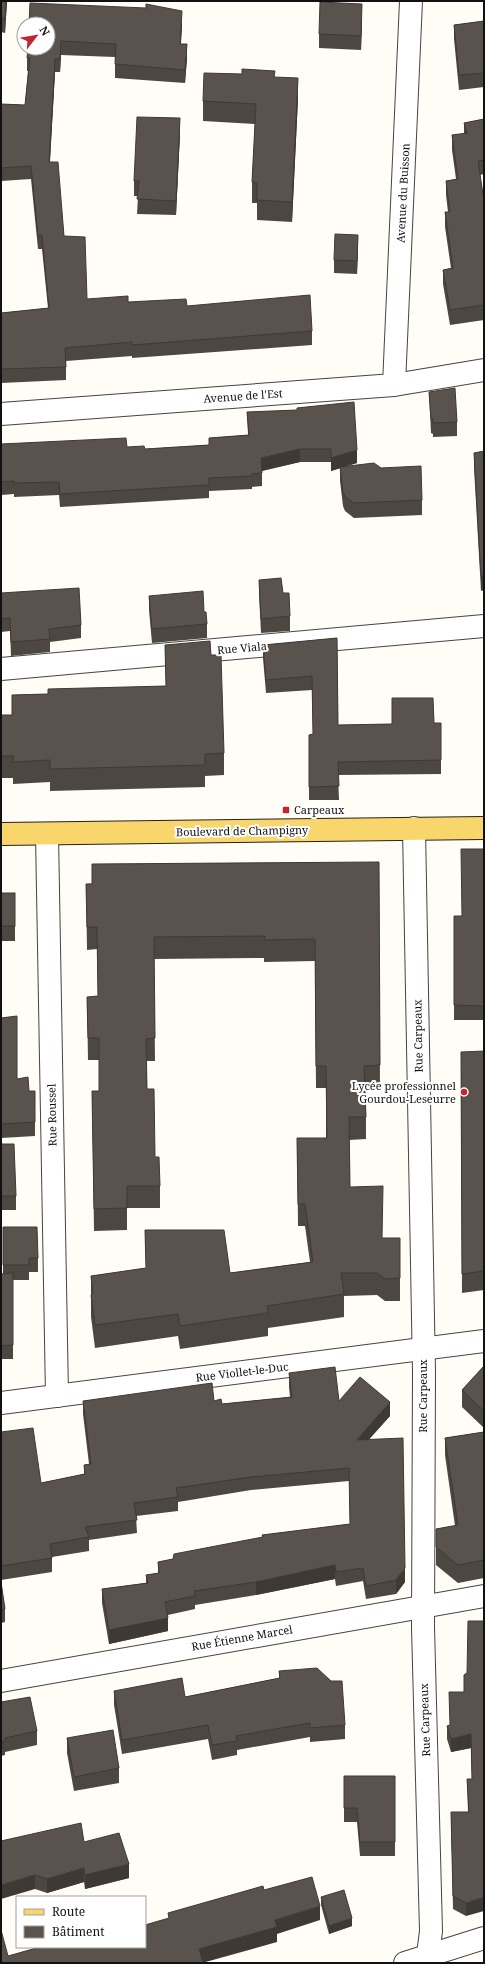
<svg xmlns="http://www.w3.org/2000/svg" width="485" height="1964" viewBox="0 0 485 1964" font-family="'Noto Serif',serif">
	<rect width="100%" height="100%" fill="#fffdf5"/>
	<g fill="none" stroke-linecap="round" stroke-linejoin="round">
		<g stroke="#444" stroke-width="24">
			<g id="minor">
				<path d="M394 385 411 1"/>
				<path d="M1 414 394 385 484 370"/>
				<path d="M1 669 484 626"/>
				<path d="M414 828 424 1372 423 1627 431 1931 427 1963"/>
				<path d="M47 834 57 1396"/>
				<path d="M1 1403 484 1341"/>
				<path d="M1 1681 484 1596"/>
				<path d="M405 1963 484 1938"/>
			</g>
		</g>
		<g stroke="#222" stroke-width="24">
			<path id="major" d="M1 834 484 828"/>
		</g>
		<use href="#minor" stroke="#fff" stroke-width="22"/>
		<use href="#major" stroke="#f9d66b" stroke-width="22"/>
	</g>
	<g fill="#4d4742">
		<path d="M1 1H7L5 33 1 32Z"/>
		<path d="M362 19 361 50 319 48V34Z"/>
		<path d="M484 21V87L459 90 454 39V25Z"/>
		<path d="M48 24H182L181 44 187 58 185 83 115 78V57L61 55 60 72H55L50 162 64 236 87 299 187 306 312 331V345L132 358V356L66 361V380L1 383V313L48 308 42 249H38L31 179 1 181V104L25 105 28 71H27V58Z"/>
		<path d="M275 77 298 98 292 222 257 220V203H252V182L255 124 203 121V101Z"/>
		<path d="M484 119V174L480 175 484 201V320L450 325 443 284V270L451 268 445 227V212H448L446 195V181L456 179 452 150V135L464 134V123Z"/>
		<path d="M180 133 176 215 137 214 138 196H134V181Z"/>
		<path d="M358 248 357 274 334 273V260Z"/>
		<path d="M429 392 457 422V436L433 437V434L431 433Z"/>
		<path d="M297 410 357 463 346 466 422 500V515L354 518 345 511 343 506 340 481V468L331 471V462H300L262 471V486L252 487V489L209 491V498L60 507 59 495 14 497V494L1 495V444L127 447 145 449 209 445V438L248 435 247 412Z"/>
		<path d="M484 451 481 591 474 467V453Z"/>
		<path d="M259 580 290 616V631L261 633 259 594Z"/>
		<path d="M1 593 81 625V638L50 642V652L11 656 10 631 1 632Z"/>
		<path d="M149 596 207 624V638L152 643 149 610Z"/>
		<path d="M337 638 338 725 441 723V774L338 775 339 800H309V735L313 734 312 690 266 693 263 658V645Z"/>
		<path d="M165 645 211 655 224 753V775L205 776V787L50 791V782L13 784V778H1V715H12V695L48 694 166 686Z"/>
		<path d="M484 849V1020H454V916H462Z"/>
		<path d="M379 862 380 1088H365L366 1117V1139L349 1140 350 1187 382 1238H400V1301H385L377 1295 344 1296V1317L268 1328V1336L180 1349 178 1336 95 1348 91 1317V1276L146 1268 145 1230 230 1273 310 1262 305 1226H298L297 1138H326V1088H316L315 961 264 962V958L154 959 155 1061H147V1089L155 1157 160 1186V1208H127V1230L94 1231 92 1091H99V1060H88L87 997 98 996 97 949 87 950 86 884Z"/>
		<rect x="1" y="893" width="14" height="48"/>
		<path d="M1 1018 17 1079 29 1091H35V1136L1 1138Z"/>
		<path d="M484 1051V1290L462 1293 461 1071Z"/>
		<path d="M1 1144 16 1196V1210H1Z"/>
		<path d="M3 1227 38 1258V1272H29V1280H13V1359H1V1274H3Z"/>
		<path d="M484 1366V1428L462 1407V1390Z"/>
		<path d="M289 1373 339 1401 390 1416 369 1439 405 1582 396 1594 366 1599 363 1581 336 1586 335 1579 256 1595 195 1605V1609L168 1615V1631L109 1644 102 1603V1589L146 1583V1575L158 1573V1562L173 1559 262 1537V1535L350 1524 349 1481 251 1490 178 1502V1511L136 1516 137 1533 89 1540V1551L52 1557V1572L1 1580V1432L41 1483 84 1474V1465L89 1464 83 1414V1401H214L222 1404 290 1397 289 1387Z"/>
		<path d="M484 1432V1578L458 1583 436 1565V1529L455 1526 445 1455V1438Z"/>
		<path d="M1 1582 5 1609V1622L1 1623Z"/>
		<path d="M484 1621 466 1916 453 1909 451 1812H468L467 1779H472L471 1748 451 1752 447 1739V1726L450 1725 464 1692V1675L467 1673Z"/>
		<path d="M279 1671 345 1725V1739L310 1742V1737L237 1750V1755L212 1760 208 1739 122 1754 114 1705V1691L185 1697 279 1678Z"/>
		<path d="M1 1702 37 1731V1745L5 1752V1755L1 1756Z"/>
		<path d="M67 1738 119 1768V1783L74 1791 67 1753Z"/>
		<path d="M344 1776H395V1856H360L357 1822H344Z"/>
		<path d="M1 1841 84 1842 129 1878 85 1889 84 1882 47 1893 35 1889Z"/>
		<path d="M321 1897 352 1926 329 1934 321 1905Z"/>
	</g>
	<g fill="#3f3936">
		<path d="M6 1H7L5 33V18Z"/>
		<path d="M362 4V19L361 50V36Z"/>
		<path d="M182 11V24L180 57V44Z"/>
		<path d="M61 41V55L60 72V59Z"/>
		<path d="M187 44V58L185 83V70Z"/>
		<path d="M55 59V72L49 175V162Z"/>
		<path d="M298 78V98L292 222V202Z"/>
		<path d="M180 118V133L176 215V201Z"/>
		<path d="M358 235V248L357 274V261Z"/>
		<path d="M300 449V462L261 471V458Z"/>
		<path d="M357 450V463L331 471V458Z"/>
		<path d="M484 575V590L481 591V576Z"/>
		<path d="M390 1402V1416L357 1453V1440Z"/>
		<path d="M335 1565V1579L256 1595V1582Z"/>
		<path d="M405 1568V1582L396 1594V1580Z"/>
		<path d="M168 1618V1631L109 1644V1630Z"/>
		<path d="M471 1734V1748L451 1752V1739Z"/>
		<path d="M129 1864V1878L85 1889V1875Z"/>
		<path d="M84 1868V1882L47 1893V1879Z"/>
		<path d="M35 1875V1889L1 1899V1885Z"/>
		<path d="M484 1897V1911L466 1916V1903Z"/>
		<path d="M320 1906V1920L277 1934V1942L202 1963 199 1949 275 1920Z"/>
		<path d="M352 1918V1926L329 1934V1926Z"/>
	</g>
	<g fill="#5a524d" stroke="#3f3936">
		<path d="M1 1H6L5 18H1Z"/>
		<path d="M320 2 362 4 361 36 319 34Z"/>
		<path d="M30 3 146 8V4L182 11 180 44H187L185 70 115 64 116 44 61 41 60 59H55L49 162H58L64 236 85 237 87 299 128 296V302L186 299 187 306 310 295 312 331 132 345V342L65 348 66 367 1 369V313L49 308 42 236 38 235 31 166 1 168V104L25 105 30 58H27L28 48H48V24H29Z"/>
		<path d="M484 21V73L459 75 454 25Z"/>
		<path d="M242 69 275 71 274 77 298 78 292 202 257 200V183L252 182 256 104 203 101 204 73 242 74Z"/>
		<path d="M137 117 180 118 176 201 137 199 139 181H134Z"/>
		<path d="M484 119V160L478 161 484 201V305L450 310 443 270 453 268 445 212H450L446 181 458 179 452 135 467 133 464 123Z"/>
		<path d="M335 234 358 235 357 261 334 260Z"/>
		<path d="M455 388 457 422 433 423V419H431L429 392Z"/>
		<path d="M354 402 357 450 331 458V449H300L261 458 262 473 252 474V476L209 478V485L60 494 59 482 14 483V481L1 482V444L126 438 127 447 144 446 145 449 209 445V438L249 435 247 412 297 410V408Z"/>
		<path d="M484 451V575L481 576 474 453Z"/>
		<path d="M374 463 381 468 421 466 422 500 354 503 345 497 343 492 340 467Z"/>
		<path d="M281 578 283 593H289L290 616 261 619 259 580Z"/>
		<path d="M79 588 81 625 49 629 50 639 11 642 10 618 1 619V593Z"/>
		<path d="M203 591 204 612H206L207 624 152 629 149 596Z"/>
		<path d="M337 638 338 725 392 724V698H433L434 723H441V760L338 762 339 786 309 787V735L313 734 312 676 266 680 263 645Z"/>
		<path d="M210 641 211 655H221L224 753 205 754V765L50 769V760L13 762V756H1V715H12V695L48 694V689L166 686 165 645Z"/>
		<path d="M461 849H484V1006L454 1005V916H462Z"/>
		<path d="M379 862 380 1065 364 1066 366 1117H349L350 1187 383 1186 382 1238H400V1278L385 1279 377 1273H341L344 1294 267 1306 268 1313 180 1326 178 1314 95 1325 91 1295 93 1294 91 1276 146 1268 145 1230H224L230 1273 313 1262 305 1204H298L297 1138H327L326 1066H316L315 939 264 940 265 936 154 937 155 1038 146 1039 147 1089H154L155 1157H159L160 1186H127V1208L94 1209 92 1091H99V1038H88L87 997 98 996 97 927H87L86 884H92V864Z"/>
		<rect x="1" y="893" width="14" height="33"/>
		<path d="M17 1016V1079L28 1077 29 1091H35V1122L1 1124V1018Z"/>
		<path d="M484 1051V1271L462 1274 461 1052Z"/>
		<path d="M1 1144H14L16 1196H1Z"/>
		<path d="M3 1227H37L38 1258H29V1265H3Z"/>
		<path d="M13 1273V1345L1 1346V1274Z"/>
		<path d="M484 1366V1411L462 1390Z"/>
		<path d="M335 1367 339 1401 360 1377 390 1402 357 1440 403 1438 405 1568 396 1580 366 1586 363 1568 336 1572 335 1565 256 1582 194 1591 195 1596 165 1602 168 1618 109 1630 102 1589 148 1583 146 1575 159 1573 158 1562 173 1559 174 1554 263 1537 262 1535 350 1524 349 1468 251 1477 176 1488 178 1497 134 1503 137 1520 85 1527 89 1537 50 1544 52 1558 1 1566V1432L33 1428 41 1483 85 1474 84 1465 91 1464 83 1401 212 1383 214 1401 221 1399 222 1404 292 1397 289 1373Z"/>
		<path d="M484 1432V1560L458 1565 436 1547V1529L458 1525 445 1438Z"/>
		<path d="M1 1582 5 1609 1 1610Z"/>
		<path d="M468 1621H484V1897L466 1903 453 1896 451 1812H469L467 1779H472L471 1734 451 1739 447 1726 450 1725 449 1692H464V1675L467 1673Z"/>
		<path d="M317 1668 331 1681H342L345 1725 310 1728V1723L236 1736 237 1741 212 1745 208 1725 122 1740 114 1691 182 1678 185 1697 280 1678 279 1671Z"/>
		<path d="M30 1697 37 1731 5 1738V1741L1 1742V1702Z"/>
		<path d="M113 1730 119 1768 74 1777 67 1738Z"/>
		<path d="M344 1776H395V1842H360L357 1808H344Z"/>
		<path d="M81 1823 84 1842 119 1833 129 1864 85 1875 84 1868 47 1879 35 1875 1 1885V1841Z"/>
		<path d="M312 1877 320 1906 275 1920 277 1927 199 1949 203 1963H1V1930L8 1956 40 1947H145V1925L169 1918 168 1913 263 1886 264 1890Z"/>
		<path d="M344 1890 352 1918 329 1926 321 1897Z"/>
	</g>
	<g fill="#c4262e" stroke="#fff" stroke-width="1.5">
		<rect x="282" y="806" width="8" height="8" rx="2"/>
		<circle cx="464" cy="1092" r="4"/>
	</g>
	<g text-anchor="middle" stroke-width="4" stroke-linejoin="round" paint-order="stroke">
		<g font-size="11" fill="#111" stroke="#fff">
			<text transform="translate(403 193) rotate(-87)" y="4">Avenue du Buisson</text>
			<text transform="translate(243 396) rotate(-4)" y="4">Avenue de l'Est</text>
			<text transform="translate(242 648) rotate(-5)" y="4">Rue Viala</text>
			<text transform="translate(242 831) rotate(-1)" y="4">Boulevard de Champigny</text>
			<text transform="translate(418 1036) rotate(-91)" y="4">Rue Carpeaux</text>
			<text transform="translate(52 1115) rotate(-91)" y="4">Rue Roussel</text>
			<text transform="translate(242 1372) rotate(-7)" y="4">Rue Viollet-le-Duc</text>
			<text transform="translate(423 1396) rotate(-90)" y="4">Rue Carpeaux</text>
			<text transform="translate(242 1638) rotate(-10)" y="4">Rue Étienne Marcel</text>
			<text transform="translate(425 1720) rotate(-92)" y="4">Rue Carpeaux</text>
		</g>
		<g font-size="11" fill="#111" stroke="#fff" text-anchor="start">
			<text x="294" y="814">Carpeaux</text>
			<text x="456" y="1090" text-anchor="end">Lycée professionnel<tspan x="456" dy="13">Gourdou-Leseurre</tspan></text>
		</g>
	</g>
	<rect width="485" height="1964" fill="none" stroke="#111111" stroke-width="4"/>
	<rect x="16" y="1896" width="130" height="52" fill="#ffffff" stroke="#a0a0a0"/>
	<rect x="24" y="1909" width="20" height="6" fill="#f9d66b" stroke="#a0a0a0"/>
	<text x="52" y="1916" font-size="12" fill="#111111">Route</text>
	<rect x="24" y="1926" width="20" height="12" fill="#5a524d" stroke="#a0a0a0"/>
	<text x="52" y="1936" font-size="12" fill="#111111">Bâtiment</text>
	<g transform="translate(36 36) rotate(59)"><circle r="19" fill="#ffffff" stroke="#a0a0a0"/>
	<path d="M0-3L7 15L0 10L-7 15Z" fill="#c4262e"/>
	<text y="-6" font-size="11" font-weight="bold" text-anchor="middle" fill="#111111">N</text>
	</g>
</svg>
